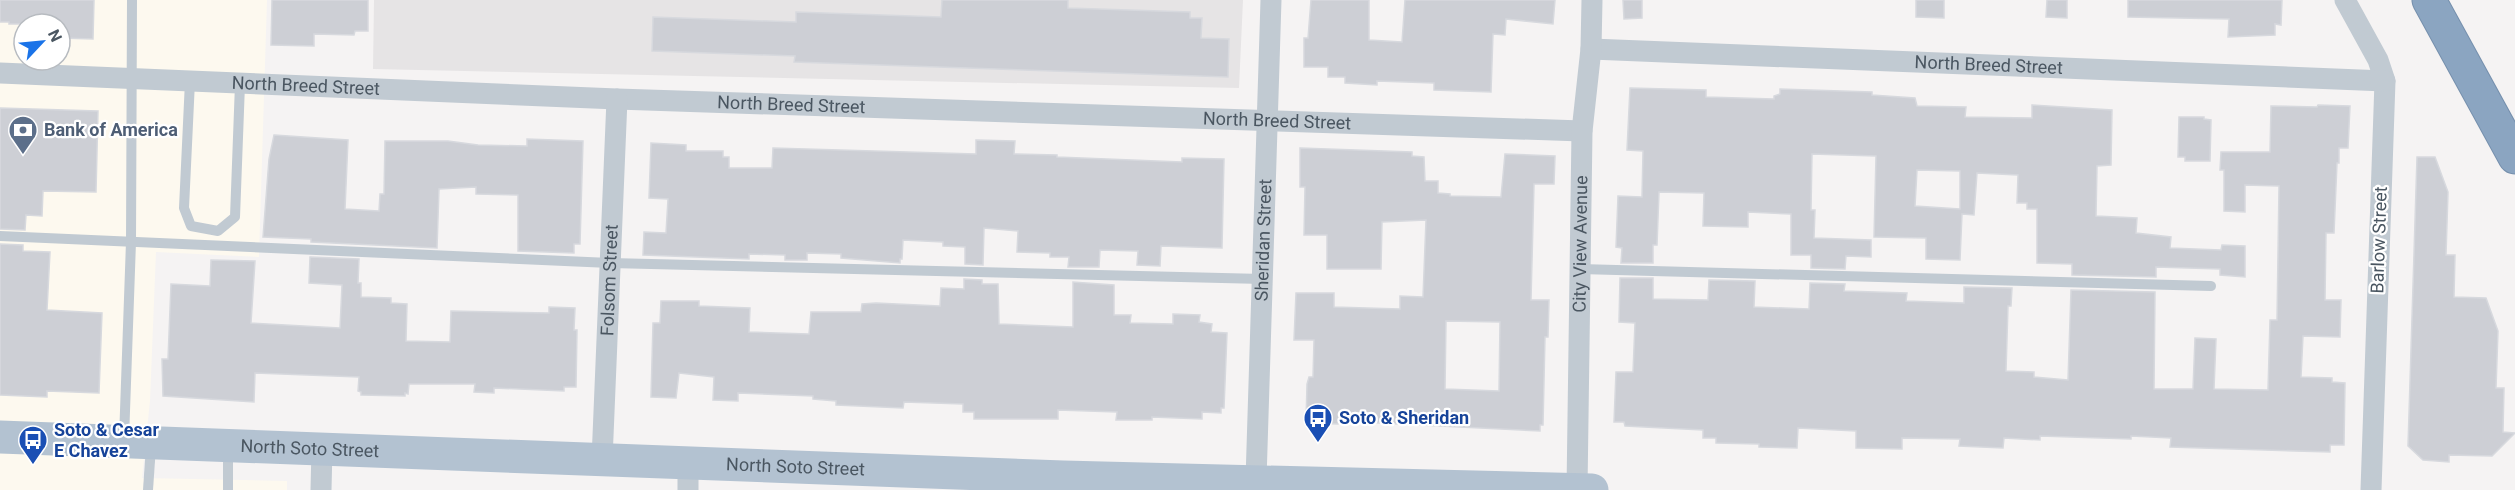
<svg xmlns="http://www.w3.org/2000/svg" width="2515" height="490" viewBox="0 0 2515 490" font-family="Roboto,sans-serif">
	<rect width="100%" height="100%" fill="#f5f3f3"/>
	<path fill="#fdf9ef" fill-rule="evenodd" d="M0 0H267L259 257 156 252 150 401 142 478 287 481V490H0ZM24 24H60V60H24Z"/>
	<path fill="#e6e4e5" d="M374 0H1243L1239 88 373 69Z"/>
	<g fill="#cdcfd5" stroke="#d7d9de" stroke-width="1.5" fill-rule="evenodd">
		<path d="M0 0H94L93 39 60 38V24H9V22H0Z"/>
		<path d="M272 0H368V31H355L354 35 314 34V46L271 45Z"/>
		<path d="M942 0H1068V8L1190 12V18H1202L1201 38 1229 39 1228 77 794 62 795 56 652 51 653 17 796 22V12L941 17Z"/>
		<path d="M1311 0H1369V40L1402 42 1405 0H1555L1553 24 1506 19 1505 35 1493 34 1491 92 1434 90V83L1377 81V85L1345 83V77H1328V67H1304V38H1308Z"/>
		<path d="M1623 0H1642V18L1624 19Z"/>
		<path d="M1916 0H1944V18L1916 17Z"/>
		<path d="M2047 0H2067V18L2046 17Z"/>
		<path d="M2128 0H2282L2281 25 2275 24V35L2228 37 2229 19 2128 17Z"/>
		<path d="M1630 88 1706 90V97L1774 99V96L1780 94V89L1872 92V95L1915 98 1917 106 1966 107 1965 117 2032 118V105L2112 110 2111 165 2097 166 2096 216 2137 218 2136 233 2171 237 2170 248 2221 250 2222 245 2245 246V277L2220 275V269L2156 267V277L2072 275V264L2037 263V209H2027V203H2017L2018 175 1977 173 1974 215 1962 214 1960 260 1926 259V238L1874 237 1876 156 1812 154 1811 210H1815L1814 238 1871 240V257L1846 256 1845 269 1811 268V255H1791V214L1748 212V227L1703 226 1704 193 1659 192 1657 245H1653V263H1621L1622 248 1616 247 1618 196 1642 197 1643 151 1627 150ZM1917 170 1960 171V209L1915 206Z"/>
		<path d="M2318 105 2350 106 2348 148H2339V163H2337L2334 233H2326L2325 300H2341L2340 337 2303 336 2301 377 2332 378V382L2345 383 2344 445H2330V452L2170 447 2171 438 2131 436V439L2040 436V440L2004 438 2003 448 1959 446 1960 439 1902 438V449L1856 448V431L1798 428 1797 448 1759 447V444L1716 443V438H1703V430L1625 426 1624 422H1614L1616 372H1633L1635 323 1619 322 1620 278H1653V299L1708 300 1709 280 1755 281 1754 307 1809 309 1810 283 1845 284 1844 291 1907 293 1906 301 1964 303V287L2012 288 2011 306H2008L2006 371 2034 372V377L2068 380 2071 290 2155 292 2154 389H2193L2195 338 2216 339 2214 389 2268 390 2270 320H2277L2279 186 2245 185V212L2224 211V170H2220L2221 152H2270L2271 106 2317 107Z"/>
		<path d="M0 108 98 111 96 192 43 191 42 216 26 215 25 230 0 229Z"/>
		<path d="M2179 117H2204V119L2211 120 2210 161H2185V157H2178Z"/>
		<path d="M274 135 348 140 345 209 379 211 380 194H384L385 141H448L478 145 527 146V139L583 141 580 244H574V253L518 251V195L476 194V187L439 189 437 248 311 242V239L263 237 269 159Z"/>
		<path d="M976 140 1015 141 1014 154 1057 155V157L1182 162V158L1224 159 1222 248 1161 246 1160 266 1137 265 1138 251 1100 250 1099 267H1068L1069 257H1050V253L1017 252 1018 231 984 228 983 265 965 264V247L943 246V242L903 240 902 259H900V263L841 258V254L807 253V260H785V255L749 254V259L643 255 644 232 666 233 668 199 649 198 651 143 686 145V151H723V157H729V168H772L773 148 976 154Z"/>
		<path d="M1300 148 1412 152V156L1424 157 1425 181H1438V193L1450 194V196L1501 197 1505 154 1555 156 1554 184H1534L1531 300H1549L1548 337H1545L1543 425H1540V431L1338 421V424L1306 423 1307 384 1309 377H1313L1314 340H1294L1296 293H1334V307L1400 309V296L1423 297 1426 220 1382 222 1381 269H1327V235H1304L1305 187H1300ZM1446 321 1500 322 1499 391 1445 389Z"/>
		<path d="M2417 157H2435L2448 192 2446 255H2455L2454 297 2486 298 2498 331 2496 388H2504L2503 432 2515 433 2492 456 2449 455V462L2423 460 2408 446Z"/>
		<path d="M0 244 23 245V251L50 252 47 310 102 313 99 393 47 391V397L0 395Z"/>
		<path d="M310 257 359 259 358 283H361V297L391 298V303L407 304 406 341 450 342 451 311 549 313V307L575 308 574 330H577L576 387H564V391L494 388V393L474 392 475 384H409L408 394 405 393V396L361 395V392L358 391 359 377 255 373 254 402 163 396 162 359H168L171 284 210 286 211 260 255 261 251 323 340 328 342 285 309 283Z"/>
		<path d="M964 279 982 280V284H998L999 324 1073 327V282L1114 285V315H1131L1130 323 1173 324V314L1200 315 1199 322 1212 324 1211 332 1227 333 1224 408H1221V413L1202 412V419L1152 417V420H1116L1117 412 1058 410V419H974V412H963V404L904 402 903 408 836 405V401L813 399V396L738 393V401L713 400 714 377 679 373 676 398 651 397 653 323H660L661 301H699V306L750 308 749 332 809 334 811 312H861L862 304 876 303 940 306 941 288 964 289Z"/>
	</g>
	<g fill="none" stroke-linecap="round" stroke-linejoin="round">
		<g stroke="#7690ad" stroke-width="35">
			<path id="highway" d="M2429 0 2515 157"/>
		</g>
		<g stroke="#c1cad2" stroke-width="10">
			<path d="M190 81 184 208 191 226 218 231 235 217 240 84"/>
			<path d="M0 236 610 263 1263 279"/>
			<path d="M1580 269 2211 286"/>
			<path d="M124 439 131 242 132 0"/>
			<path d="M148 490 151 446"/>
			<path d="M228 490V448"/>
		</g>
		<g stroke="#c1cad2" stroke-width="21">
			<path d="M2345 0 2378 60 2385 81 2371 490"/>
			<path id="s1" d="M1591 49 2385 81"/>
			<path id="s2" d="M0 73 617 99 1582 131"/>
			<path id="s3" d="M602 460 617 99"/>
			<path id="s4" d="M1256 480 1271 0"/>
			<path d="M321 490 322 448"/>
			<path d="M688 490V463"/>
			<path id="s5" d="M1577 490 1582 131 1591 49 1592 0"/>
		</g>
		<path stroke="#b3c2d1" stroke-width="33" id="s6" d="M0 437 1063 477 1592 490"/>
		<use href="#highway" stroke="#8ba5c1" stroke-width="33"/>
	</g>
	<defs>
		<g id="bank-pin" transform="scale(1.5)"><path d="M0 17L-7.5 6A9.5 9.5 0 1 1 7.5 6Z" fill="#5c6f8a" stroke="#fff"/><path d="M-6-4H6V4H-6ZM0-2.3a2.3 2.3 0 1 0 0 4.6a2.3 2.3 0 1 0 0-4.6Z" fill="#fff"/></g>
		<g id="bus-pin" transform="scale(1.5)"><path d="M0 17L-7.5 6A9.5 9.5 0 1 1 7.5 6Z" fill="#1a4fb4" stroke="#fff"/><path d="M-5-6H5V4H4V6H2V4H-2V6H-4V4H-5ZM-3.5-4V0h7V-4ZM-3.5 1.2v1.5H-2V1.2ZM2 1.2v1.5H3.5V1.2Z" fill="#fff"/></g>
	</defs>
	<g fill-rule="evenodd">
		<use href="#bank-pin" x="23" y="130"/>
		<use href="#bus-pin" x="1318" y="418"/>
		<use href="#bus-pin" x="33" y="440"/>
	</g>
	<g text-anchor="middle" stroke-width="4.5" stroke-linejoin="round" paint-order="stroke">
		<g font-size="18" fill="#4a5661" stroke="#fff">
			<text dy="6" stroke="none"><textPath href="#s1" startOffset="398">North Breed Street</textPath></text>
			<text dy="6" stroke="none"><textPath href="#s2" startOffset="306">North Breed Street</textPath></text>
			<text dy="6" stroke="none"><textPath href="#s2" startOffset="792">North Breed Street</textPath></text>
			<text dy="6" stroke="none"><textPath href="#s2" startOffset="1278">North Breed Street</textPath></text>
			<text dy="6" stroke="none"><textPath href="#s4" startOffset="240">Sheridan Street</textPath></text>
			<text transform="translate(2379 240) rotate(-88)" y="6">Barlow Street</text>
			<text dy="6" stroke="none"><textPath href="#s5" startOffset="246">City View Avenue</textPath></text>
			<text dy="6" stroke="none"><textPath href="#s3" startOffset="180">Folsom Street</textPath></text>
			<text dy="6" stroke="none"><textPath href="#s6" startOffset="310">North Soto Street</textPath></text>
			<text dy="6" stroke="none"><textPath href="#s6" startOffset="796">North Soto Street</textPath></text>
		</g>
		<g font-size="18" font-weight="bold" fill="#4e5e75" stroke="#fff" text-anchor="start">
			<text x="44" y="136">Bank of America</text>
		</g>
		<g font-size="18" font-weight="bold" fill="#164399" stroke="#fff" text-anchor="start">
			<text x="1339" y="424">Soto &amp; Sheridan</text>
			<text x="54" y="436">Soto &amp; Cesar<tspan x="54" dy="21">E Chavez</tspan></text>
		</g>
	</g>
	<g transform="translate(42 42) rotate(64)"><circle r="28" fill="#ffffff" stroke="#b7bbc0" stroke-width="1.5"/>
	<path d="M0-4.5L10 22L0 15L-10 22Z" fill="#1a73e8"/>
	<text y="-9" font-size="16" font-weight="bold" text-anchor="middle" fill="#4a5661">N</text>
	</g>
</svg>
